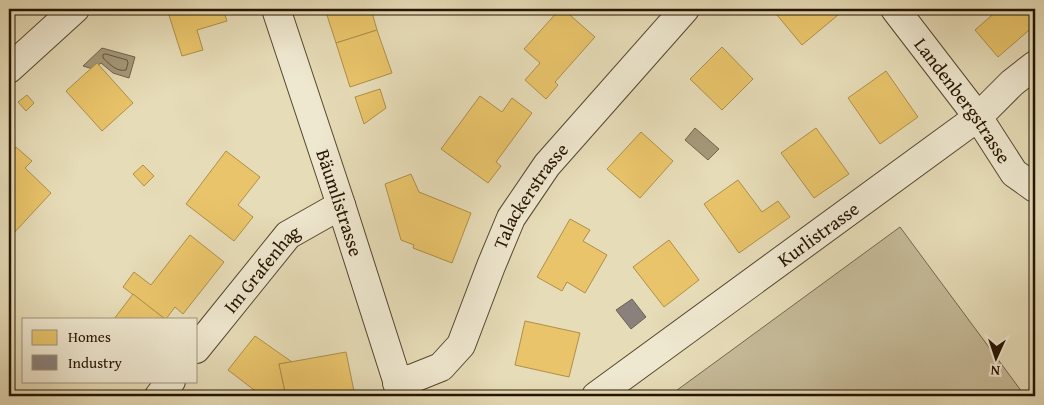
<svg xmlns="http://www.w3.org/2000/svg" width="1044" height="405" viewBox="0 0 1044 405" font-family="'Gentium Book Plus',serif">
	<rect width="100%" height="100%" fill="#e6dcb7"/>
	<filter id="stains"><feTurbulence type="fractalNoise" baseFrequency=".004" numOctaves="4"/><feColorMatrix values="0 0 0 0 .2 0 0 0 0 .09 0 0 0 0 .02 0 0 0 .5 -.17"/></filter>
	<radialGradient id="worn" r=".72"><stop offset=".6" stop-color="#630" stop-opacity="0"/><stop offset="1" stop-color="#630" stop-opacity=".3"/></radialGradient>
	<path fill="#c5ba98" stroke="#75674c" d="M900 227 1025 396H669Z"/>
	<g fill="#a49879" stroke="#716349">
		<path d="M102 48 135 57 129 78 113 73 101 63 93 69 83 66Z"/>
		<path d="M695 128 719 149 708 160 685 140Z"/>
	</g>
	<g fill="#e9c46a" stroke="#ae8f4a">
		<path d="M167 9H223L227 21 197 30 203 50 182 56Z"/>
		<path d="M325 9H371L377 30 336 43Z"/>
		<path d="M560 9H563L595 37 555 82 558 85 546 99 525 80 540 63 524 49Z"/>
		<path d="M772 9H833L838 15 802 45Z"/>
		<path d="M999 9H1035V25L998 57 975 30Z"/>
		<path d="M377 30 392 73 350 87 336 43Z"/>
		<path d="M722 47 753 79 722 110 690 79Z"/>
		<path d="M97 63 133 103 102 131 66 91Z"/>
		<path d="M886 71 918 117 880 144 848 98Z"/>
		<path d="M380 89 386 108 364 124 355 97Z"/>
		<path d="M27 95 34 103 26 111 18 102Z"/>
		<path d="M480 96 502 112 512 98 532 113 496 162 501 166 488 183 441 149Z"/>
		<path d="M816 128 849 174 814 198 781 153Z"/>
		<path d="M641 132 673 161 640 198 607 169Z"/>
		<path d="M16 147 32 161 25 168 51 193 13 234 9 230V155Z"/>
		<path d="M226 151 260 177 238 205 253 217 234 241 186 204Z"/>
		<path d="M143 165 154 176 144 186 133 174Z"/>
		<path d="M411 174 419 192 471 213 452 263 413 248 414 245 401 240 385 184Z"/>
		<path d="M738 180 762 212 778 201 790 217 739 253 704 204Z"/>
		<path d="M570 219 590 230 583 241 607 255 585 293 567 282 562 291 537 277Z"/>
		<path d="M190 235 224 262 183 314 175 307 166 319H165L123 287 134 272 151 285Z"/>
		<path d="M669 240 699 280 664 307 633 267Z"/>
		<path d="M133 294 165 319H114Z"/>
		<path d="M525 321 580 333 569 377 515 365Z"/>
		<path d="M255 336 292 362 279 364 286 396H262L228 370Z"/>
		<path d="M346 352 355 396H286L279 364Z"/>
	</g>
	<path fill="#8a817c" stroke="#6c6057" d="M632 299 646 317 631 329 616 310Z"/>
	<g fill="none" stroke-linecap="round" stroke-linejoin="round">
		<path stroke="#64563d" stroke-width="1" d="M106 54 127 60 128 63 126 70C116 72 110 64 103 58V55Z"/>
		<g stroke="#55462e" stroke-width="30">
			<g id="minor">
				<path id="s1" d="M276 9 341 205 402 396"/>
				<path id="s2" d="M895 9 978 117 1014 173 1035 188"/>
				<path d="M9 69 75 9"/>
				<path id="s3" d="M196 349 288 235 341 205"/>
				<path id="s4" d="M397 383 416 377 441 367 461 345 491 266 511 218 547 165 685 9"/>
				<path d="M159 396 171 381"/>
				<path id="s5" d="M596 396 978 117 1012 83 1035 65"/>
			</g>
		</g>
		<use href="#minor" stroke="#efe8d0" stroke-width="28"/>
	</g>
	<g text-anchor="middle" stroke-width="5" stroke-linejoin="round" paint-order="stroke">
		<g font-size="19" fill="#251401" stroke="#efe8d0">
			<text dy="7" stroke="none"><textPath href="#s2" startOffset="114">Landenbergstrasse</textPath></text>
			<text dy="7" stroke="none"><textPath href="#s4" startOffset="242">Talackerstrasse</textPath></text>
			<text dy="7" stroke="none"><textPath href="#s1" startOffset="204">Bäumlistrasse</textPath></text>
			<text dy="7" stroke="none"><textPath href="#s5" startOffset="275">Kurlistrasse</textPath></text>
			<text dy="7" stroke="none"><textPath href="#s3" startOffset="104">Im Grafenhag</textPath></text>
		</g>
	</g>
	<rect width="1044" height="405" fill="none" stroke="#e6dcb7" stroke-width="30"/>
	<rect x="10" y="10" width="1024" height="385" fill="none" stroke="#251401" stroke-width="2.5"/>
	<rect x="15" y="15" width="1014" height="375" fill="none" stroke="#251401"/>
	<rect x="22" y="318" width="175" height="65" fill="#efe8d0" stroke="#9e937d"/>
	<rect x="32" y="330" width="25" height="15" fill="#e9c46a" stroke="#9e937d"/>
	<text x="68" y="342" font-size="15" fill="#251401">Homes</text>
	<rect x="32" y="355" width="25" height="15" fill="#8a817c" stroke="#9e937d"/>
	<text x="68" y="368" font-size="15" fill="#251401">Industry</text>
	<g transform="translate(996 358) rotate(183)" stroke="#efe8d0" stroke-width="4" paint-order="stroke">
	<path d="M0-4L9 19L0 12L-9 19Z" fill="#251401"/>
	<text y="-8" font-size="14" font-weight="bold" text-anchor="middle" fill="#251401">N</text>
	</g>
	<rect width="100%" height="100%" filter="url(#stains)"/>
	<rect width="100%" height="100%" fill="url(#worn)"/>
</svg>
